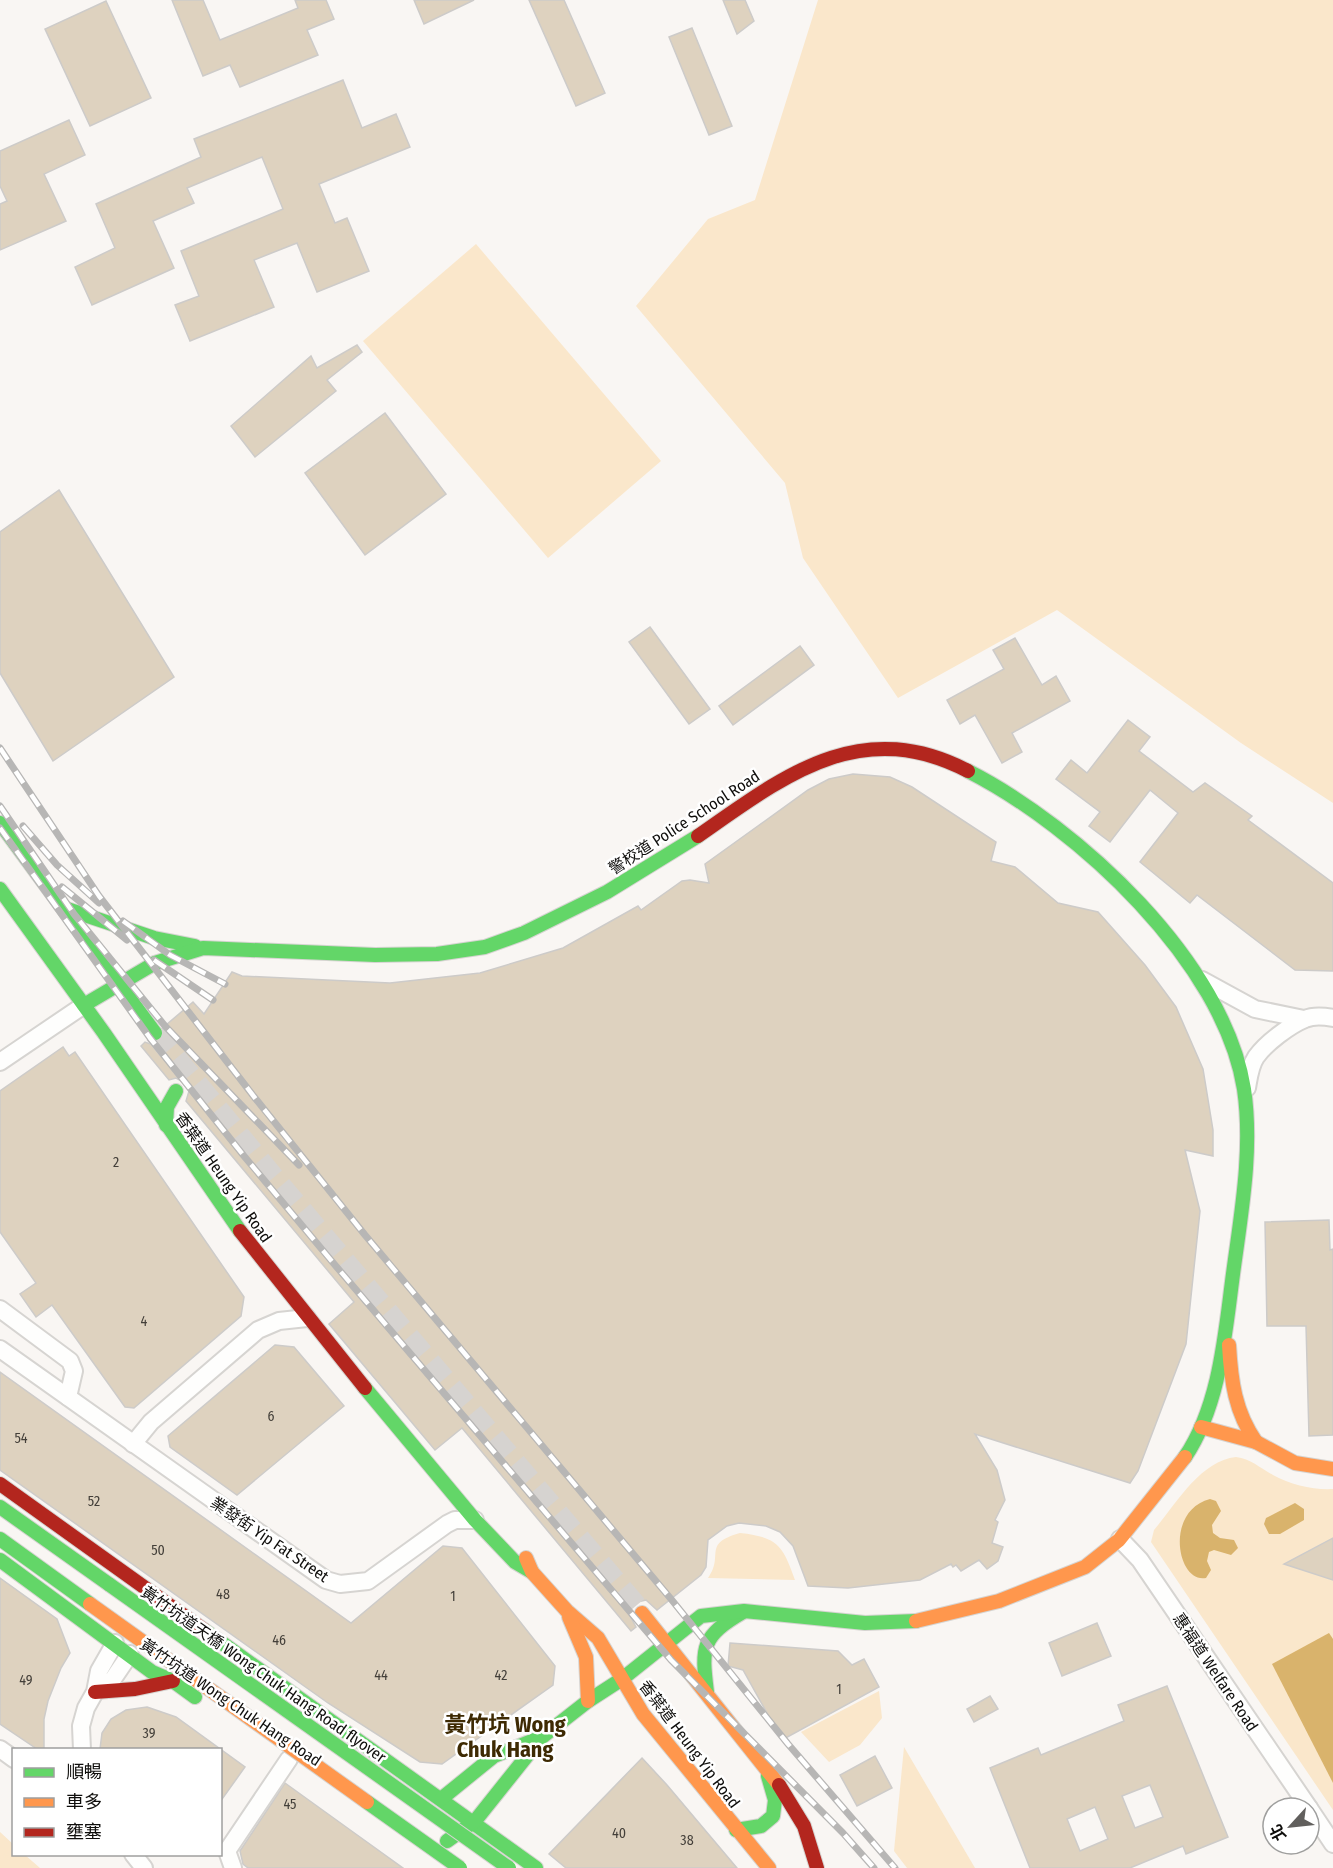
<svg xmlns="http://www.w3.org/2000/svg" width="1333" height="1868" viewBox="0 0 1333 1868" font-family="'Fira Sans Condensed','Noto Sans TC',sans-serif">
	<rect width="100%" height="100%" fill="#f9f6f3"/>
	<g fill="#fae7cb">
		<path d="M818 0H1333V803L1241 743 1057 610 898 698 803 558 785 483 636 306 708 219 755 200Z"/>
		<path d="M476 244 661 461 548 558 363 341Z"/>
		<path d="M1236 1457C1251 1459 1260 1468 1273 1475 1291 1485 1313 1490 1333 1489V1810L1151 1542 1154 1530C1176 1504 1200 1461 1236 1457Z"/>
		<path d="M740 1533C778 1537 783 1546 795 1580L708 1578C725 1555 701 1544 740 1533Z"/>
		<path d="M879 1691 882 1718 860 1745 829 1762 801 1732Z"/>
		<path d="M904 1747 975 1868H907L894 1851Z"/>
		<path d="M0 1832 13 1844 14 1854 25 1855 40 1868H0Z"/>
	</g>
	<g fill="#d9b36c">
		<path d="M1210 1499 1216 1501 1221 1511 1212 1525 1213 1533 1220 1538 1234 1540 1238 1548 1231 1555 1214 1550 1209 1552 1207 1561 1211 1570 1206 1578C1177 1584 1164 1511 1210 1499Z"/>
		<path d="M1295 1503 1304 1509V1520L1280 1534H1269L1264 1524 1266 1518Z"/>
		<path d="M1329 1633 1333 1639V1783L1272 1664Z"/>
	</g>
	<g fill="#ded2bf" stroke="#cdcbc9" stroke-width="1.5" fill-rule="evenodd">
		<path d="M172 0H203L220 40 298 8 295 0H326L334 19 307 30 318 55 240 87 230 65 203 76Z"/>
		<path d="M414 0H474L424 24Z"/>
		<path d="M529 0H564L605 93 576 106Z"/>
		<path d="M723 0H745L754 21 737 34Z"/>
		<path d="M106 1 151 98 90 126 45 29Z"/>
		<path d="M692 28 732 126 709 135 669 37Z"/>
		<path d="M343 80 362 128 396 114 410 147 319 184 335 223 347 218 369 271 317 292 297 243 254 260 274 307 190 341 175 305 199 296 181 251 283 209 262 157 187 188 194 203 153 221 174 268 92 305 75 267 115 248 96 204 201 157 194 139Z"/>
		<path d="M69 120 85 155 44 174 66 221 0 250V204L7 201 0 186V151Z"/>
		<path d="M357 345 362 352 327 380 336 391 255 457 231 426 311 356 317 368Z"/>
		<path d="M385 413 446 494 365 555 305 473Z"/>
		<path d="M59 490 174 677 53 761 0 673V532Z"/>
		<path d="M650 627 710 709 689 724 629 642Z"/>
		<path d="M1015 638 1042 685 1056 676 1070 701 1012 733 1022 752 1002 763 975 715 960 724 947 700 1004 669 993 650Z"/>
		<path d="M800 646 814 665 733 725 719 706Z"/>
		<path d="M1128 720 1150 737 1139 751 1193 792 1205 783 1252 816 1248 820 1333 883V971L1295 970 1197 895 1190 903 1140 862 1178 813 1150 790 1110 842 1089 826 1100 812 1056 779 1071 760 1087 773Z"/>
		<path d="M853 774 890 777 912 787 996 842 991 861 1015 867 1058 903 1098 912 1145 965 1176 1007 1203 1069 1213 1130V1156L1185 1150 1200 1211 1186 1344 1138 1471 1130 1483 975 1434 997 1470 1005 1500 995 1520 998 1522 992 1543 1003 1547 998 1561 987 1569 979 1560 961 1571 956 1565 953 1567 951 1564 920 1580 848 1588 808 1586 793 1546 780 1532 766 1526 739 1523 727 1526 708 1540 706 1567 701 1575 657 1610 646 1600 633 1603 629 1614 636 1627 631 1631 462 1428 435 1450 329 1324 354 1302 186 1101 189 1091 187 1084 176 1078 169 1080 141 1046 145 1042 156 1046 163 1043 168 1032 166 1025 193 1002 204 1014 232 972 242 976 390 983 480 973 563 948 638 906 641 910 682 881 690 880 709 883 705 864 808 790 829 779Z"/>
		<path d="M63 1047 69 1056 75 1052 244 1297 241 1316 134 1408 125 1407 52 1305 36 1317 20 1294 36 1283 0 1232V1091Z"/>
		<path d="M1329 1220 1330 1250 1333 1249V1435L1309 1436 1306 1326H1267L1265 1222Z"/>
		<path d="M275 1345 294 1347 344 1406 237 1495 170 1447 168 1436Z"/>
		<path d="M0 1372 351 1623 443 1546 462 1548 555 1666 553 1685 442 1764 420 1762 328 1703 0 1470Z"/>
		<path d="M1333 1538V1580L1284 1564Z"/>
		<path d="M0 1578 57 1619 70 1653 61 1668 48 1701 44 1719V1749H37L0 1724Z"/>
		<path d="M1097 1623 1111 1656 1062 1676 1049 1643Z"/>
		<path d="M730 1643 838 1651 852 1665 864 1659 879 1687 782 1740 743 1670 728 1666Z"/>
		<path d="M1167 1686 1228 1837 1186 1854 1183 1846 1130 1868H1030L990 1768 1038 1748 1041 1755 1124 1721 1118 1705ZM1150 1785 1163 1817 1135 1828 1122 1796ZM1095 1807 1108 1839 1080 1851 1067 1819Z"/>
		<path d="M990 1696 998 1709 974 1722 967 1709Z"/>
		<path d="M147 1707 176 1717 245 1767 220 1802V1749H100L102 1733 111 1719 126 1710Z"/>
		<path d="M875 1756 892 1788 857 1806 840 1775Z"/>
		<path d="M642 1758 667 1785 737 1868H566L549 1854Z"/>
		<path d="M285 1783 353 1832 403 1868H248L243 1864 240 1851Z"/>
	</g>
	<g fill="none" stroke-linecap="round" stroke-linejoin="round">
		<path stroke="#d6d3d0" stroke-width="22" stroke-dasharray="22 11" stroke-linecap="butt" d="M155 1033 273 1177 642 1613"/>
		<g stroke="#d6d4d1" stroke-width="20">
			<g id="street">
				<path d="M1202 980 1255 1009 1304 1019"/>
				<path d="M0 1062 84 1005"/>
				<path d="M1247 1088C1249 1077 1250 1066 1256 1057 1266 1043 1290 1025 1305 1019 1314 1015 1323 1016 1333 1018"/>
				<path d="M0 1309 70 1361 74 1371 68 1397"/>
				<path d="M0 1349 326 1580 340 1584 368 1581 447 1524 455 1520H475"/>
				<path d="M133 1444 151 1422 258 1330 279 1321 307 1318"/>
				<path d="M1120 1539 1140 1560 1309 1808"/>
				<path d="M96 1691 113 1679 130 1654"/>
				<path d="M0 1749 14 1759"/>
				<path d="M82 1750 81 1726 86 1708 95 1692 99 1671 115 1643"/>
				<path d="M1309 1808 1333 1844"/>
				<path d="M133 1854 144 1868"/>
				<path d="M233 1868 227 1851 289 1759"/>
			</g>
		</g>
		<g stroke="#d6d4d1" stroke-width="16">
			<g id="fast">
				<path d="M968 771C1078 827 1224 962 1244 1089 1253 1150 1241 1214 1233 1274 1225 1334 1220 1405 1185 1457"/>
				<path d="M0 823 155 1033"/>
				<path d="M0 889 104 1033 240 1231"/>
				<path d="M64 908 154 938 195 946"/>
				<path d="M84 1005 155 963 203 948 375 955 437 954 485 947 524 933 607 892 698 836"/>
				<path d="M166 1125 167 1107 176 1091"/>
				<path d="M365 1388 475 1520 515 1562 532 1572"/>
				<path d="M0 1507 110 1585"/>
				<path d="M0 1539 90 1604"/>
				<path d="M0 1560 152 1672 173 1681 195 1697"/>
				<path d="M204 1630 536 1868"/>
				<path d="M707 1692C701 1646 702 1636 743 1612"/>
				<path d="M441 1799 494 1756 542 1737"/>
				<path d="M736 1830 761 1826 773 1816 775 1800 768 1776"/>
				<path d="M447 1841 475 1821 542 1737 588 1701 622 1679 701 1616 744 1611 865 1623 916 1621"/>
			</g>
		</g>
		<g stroke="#d6d4d1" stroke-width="16">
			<g id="slow">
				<path d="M1229 1345C1231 1381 1235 1412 1256 1442"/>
				<path d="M1201 1427 1256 1442 1295 1463 1333 1469"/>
				<path d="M526 1558 532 1572 567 1611 598 1638 643 1714 769 1868"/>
				<path d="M642 1613 779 1785"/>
				<path d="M569 1617 586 1657 588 1701"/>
				<path d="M916 1621 999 1601 1085 1567 1119 1540 1185 1457"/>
			</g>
		</g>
		<g stroke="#d6d4d1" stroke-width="16">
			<g id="jam">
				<path d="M698 836C784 776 860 715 968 771"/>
				<path d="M240 1231 365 1388"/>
				<path d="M0 1484 204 1630"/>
				<path d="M95 1692 135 1689 173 1681"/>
				<path d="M779 1785 804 1826 817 1868"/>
			</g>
		</g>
		<use href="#street" stroke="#fefefd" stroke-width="16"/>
		<use href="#fast" stroke="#63d668" stroke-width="14"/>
		<use href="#slow" stroke="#ff974d" stroke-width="14"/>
		<use href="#jam" stroke="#b3261e" stroke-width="14"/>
		<g stroke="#b7b6b5" stroke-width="7">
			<g id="rail">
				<path d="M0 748 99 896 255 1098 365 1235 671 1599 788 1744 895 1868"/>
				<path d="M0 806 74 914 165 1026 299 1165"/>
				<path d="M23 826 57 865 99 903"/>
				<path d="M0 828 150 1038 244 1156 335 1265 671 1660 843 1833 874 1868"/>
				<path d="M62 887 127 940"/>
				<path d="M123 921 170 955 225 984"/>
				<path d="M154 960 213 1000"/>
			</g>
		</g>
		<use href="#rail" stroke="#fff" stroke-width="4.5" stroke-dasharray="14" stroke-linecap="butt"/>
		<g stroke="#d6d4d1" stroke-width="16" stroke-linecap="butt">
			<g id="fast-bridge">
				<path d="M110 1585 509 1868"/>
				<path d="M367 1802 460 1868"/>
			</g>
		</g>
		<g stroke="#d6d4d1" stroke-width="16" stroke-linecap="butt">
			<path id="slow-bridge" d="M90 1604 367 1802"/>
		</g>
		<use href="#fast-bridge" stroke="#63d668" stroke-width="14"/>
		<use href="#slow-bridge" stroke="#ff974d" stroke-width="14"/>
	</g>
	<g text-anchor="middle" stroke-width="5" stroke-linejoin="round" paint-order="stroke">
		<g font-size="14" fill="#433f39">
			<text x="116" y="1167">2</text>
			<text x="144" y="1326">4</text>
			<text x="271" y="1421">6</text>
			<text x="21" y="1443">54</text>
			<text x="94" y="1506">52</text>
			<text x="158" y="1555">50</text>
			<text x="223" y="1599">48</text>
			<text x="453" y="1601">1</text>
			<text x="279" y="1645">46</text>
			<text x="381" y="1680">44</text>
			<text x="501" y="1680">42</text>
			<text x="26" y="1685">49</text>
			<text x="839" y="1694">1</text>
			<text x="149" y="1738">39</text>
			<text x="290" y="1809">45</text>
			<text x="619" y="1838">40</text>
			<text x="687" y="1845">38</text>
		</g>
		<g font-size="16" fill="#0f0e0c" stroke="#fff">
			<text transform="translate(684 822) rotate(-33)" y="6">警校道 Police School Road</text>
			<text transform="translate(224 1177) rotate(55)" y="6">香葉道 Heung Yip Road</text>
			<text transform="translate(270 1539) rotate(34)" y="6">業發街 Yip Fat Street</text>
			<text transform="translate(1216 1672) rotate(56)" y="6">惠福道 Welfare Road</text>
			<text transform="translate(264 1674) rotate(35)" y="6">黃竹坑道天橋 Wong Chuk Hang Road flyover</text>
			<text transform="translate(231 1702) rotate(34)" y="6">黃竹坑道 Wong Chuk Hang Road</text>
			<text transform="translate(690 1744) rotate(53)" y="6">香葉道 Heung Yip Road</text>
		</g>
		<g font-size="22" font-weight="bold" fill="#3e2a03" stroke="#fff">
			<text x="505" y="1732">黃竹坑 Wong<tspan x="505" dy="25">Chuk Hang</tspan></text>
		</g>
	</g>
	<rect x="12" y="1748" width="210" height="108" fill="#ffffff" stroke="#9f9f9e" stroke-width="1.5"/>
	<rect x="24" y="1768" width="30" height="9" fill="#63d668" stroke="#9f9f9e" stroke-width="1.5"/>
	<text x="66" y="1778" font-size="18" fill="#0f0e0c">順暢</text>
	<rect x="24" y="1798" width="30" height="9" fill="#ff974d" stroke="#9f9f9e" stroke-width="1.5"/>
	<text x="66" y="1808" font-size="18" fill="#0f0e0c">車多</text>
	<rect x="24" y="1828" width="30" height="9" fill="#b3261e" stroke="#9f9f9e" stroke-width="1.5"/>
	<text x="66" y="1838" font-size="18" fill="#0f0e0c">壅塞</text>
	<g transform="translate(1291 1826) rotate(243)"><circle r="28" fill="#ffffff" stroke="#9f9f9e" stroke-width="1.5"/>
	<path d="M0-4.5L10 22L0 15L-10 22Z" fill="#615f5d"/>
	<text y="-9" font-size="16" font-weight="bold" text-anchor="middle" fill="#0f0e0c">北</text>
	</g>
</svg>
